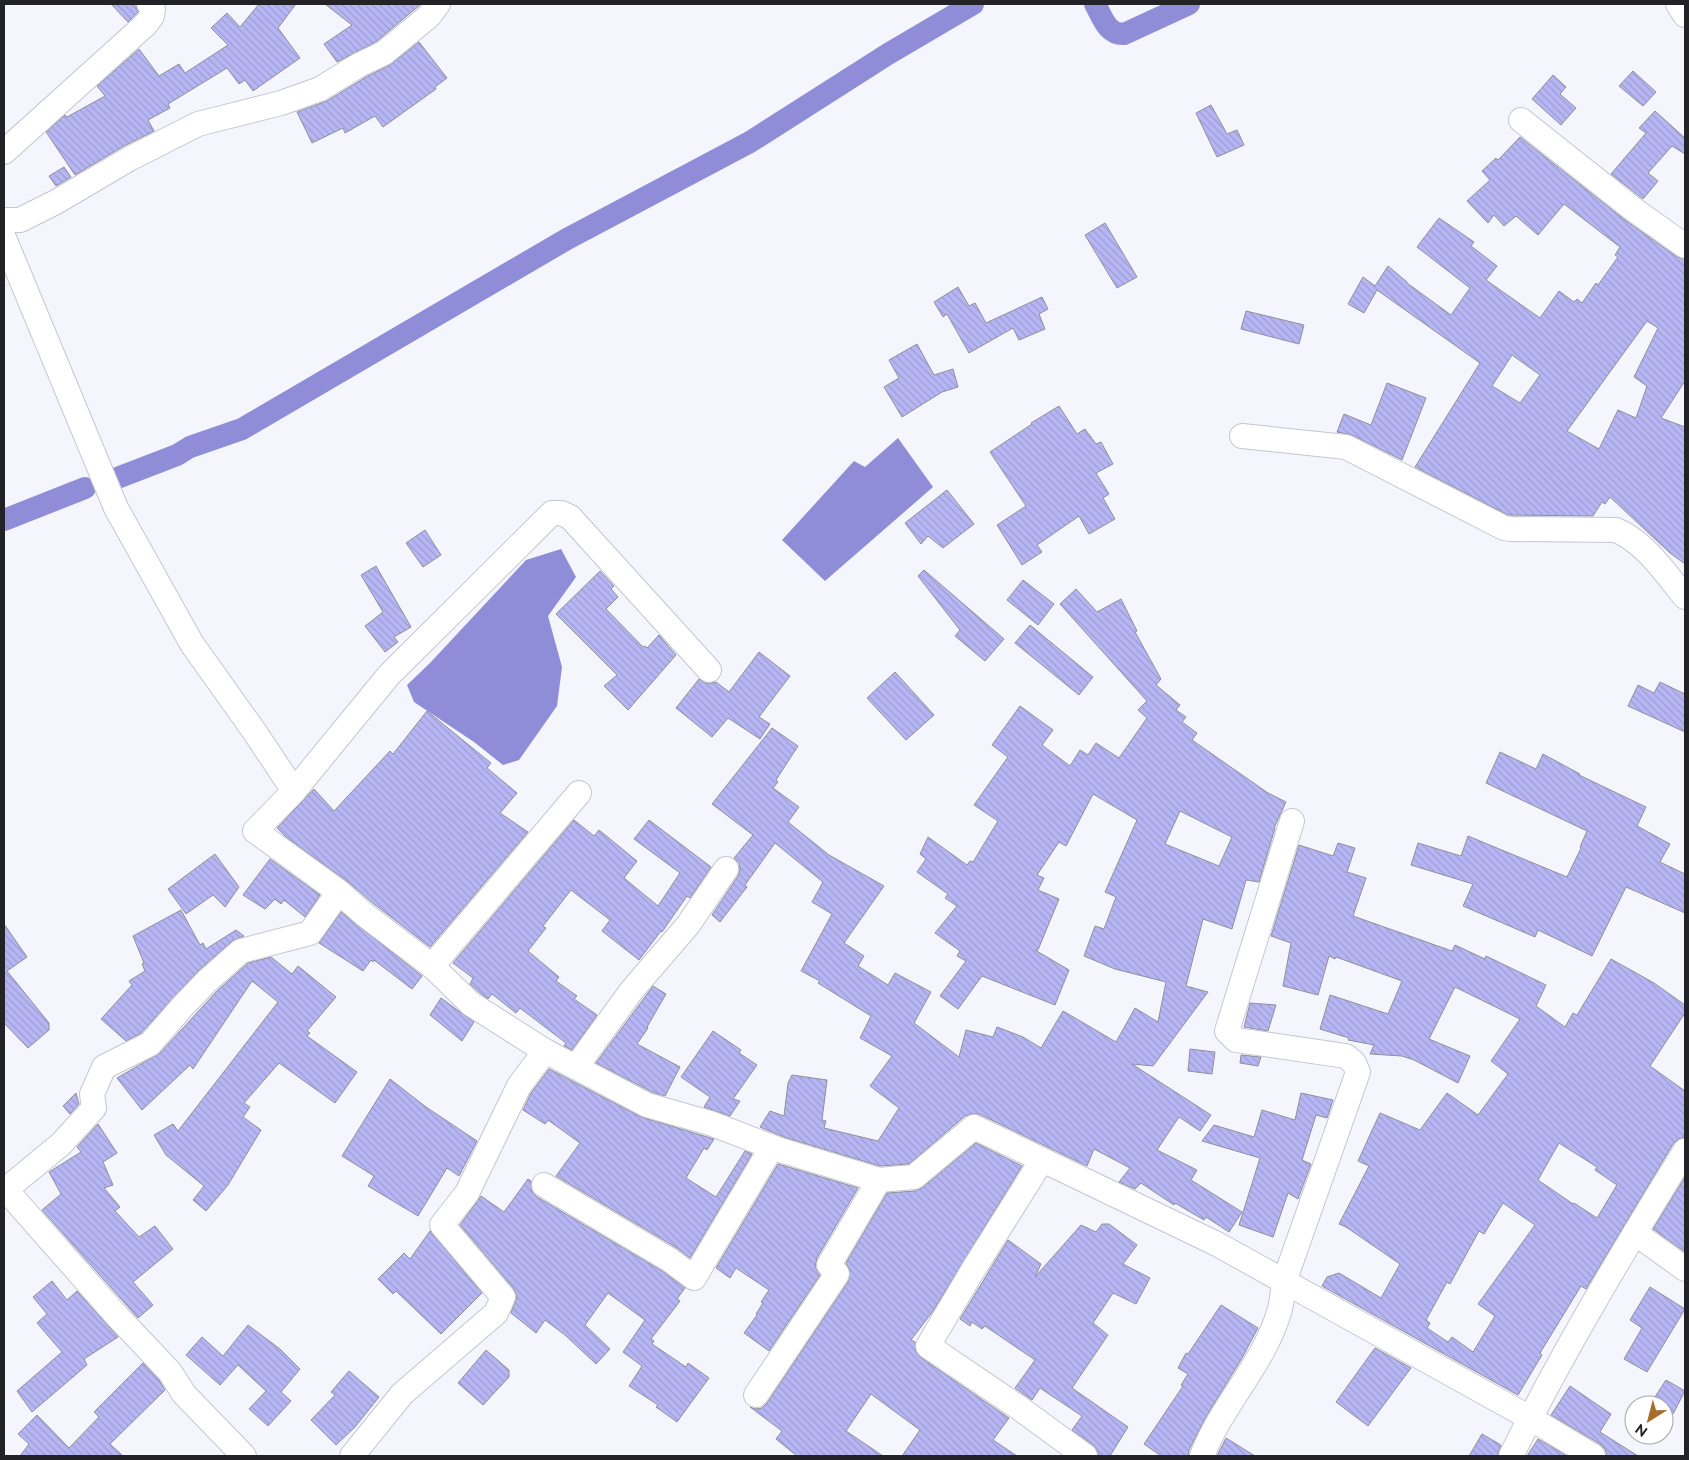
<svg xmlns="http://www.w3.org/2000/svg" width="1689" height="1460" viewBox="0 0 1689 1460" font-family="Raleway,sans-serif">
	<defs>
		<pattern id="building-back-hatch" width="6" height="6" patternUnits="userSpaceOnUse" patternTransform="scale(1.25)"><rect width="6" height="6" fill="#b7b6f5"/><path d="M-1 5l2 2M0 0l6 6M5-1l2 2" fill="none" stroke="#9d9cd2"/></pattern>
	</defs>
	<rect width="100%" height="100%" fill="#f5f5fd"/>
	<g fill="#908dd8">
		<path d="M898 438 933 487 825 581 782 540 854 461 865 467Z"/>
		<path d="M561 549 576 577 548 616 562 667 557 706 519 760 503 765 474 742 414 702 407 685 430 663 526 560Z"/>
	</g>
	<g fill="none" stroke-linecap="round" stroke-linejoin="round">
		<g stroke="#908dd8" stroke-width="22">
			<path d="M1095 4C1102 16 1107 35 1124 34L1189 4"/>
			<path d="M112 480 177 455 190 447 242 429 567 239 750 142 888 54 973 4"/>
			<path d="M4 520 85 488"/>
		</g>
	</g>
	<g fill="url(#building-back-hatch)" stroke="#8f8f9b" fill-rule="evenodd">
		<path d="M111 4H136L138 12 128 22Z"/>
		<path d="M259 4H296L278 28 300 58 253 91 245 80 239 84 227 68 168 104 170 108 148 120 154 131 122 147 75 175 46 132 65 115 67 117 105 96 97 86 139 49 159 76 179 64 185 73 228 45 211 28 227 13 240 27Z"/>
		<path d="M325 4H421L377 41 337 62 324 44 352 25Z"/>
		<path d="M419 42 447 78 435 87 436 89 383 127 375 116 345 133 343 128 312 143 297 112 327 101 366 77 390 65Z"/>
		<path d="M1633 71 1656 92 1643 106 1619 86Z"/>
		<path d="M1553 75 1566 87 1560 94 1576 108 1561 125 1532 99Z"/>
		<path d="M1211 105 1227 134 1237 130 1244 145 1217 157 1196 113Z"/>
		<path d="M1655 111 1685 138V154L1672 146 1648 173 1658 181 1643 199 1611 174 1646 133 1639 128Z"/>
		<path d="M1520 137 1625 220 1677 257 1685 259V381L1661 418 1685 427V564L1670 553 1610 497 1605 504 1602 502 1593 516 1508 515 1415 467 1480 363 1377 290 1364 313 1348 304 1363 277 1375 286 1388 266 1407 282V283L1451 315 1470 288 1417 247 1439 218 1474 242 1471 246 1497 266 1486 280 1540 318 1559 291 1574 302 1577 299 1582 303 1596 283 1598 285 1618 257 1615 255 1620 247 1564 204 1538 235 1516 216 1504 226 1494 215 1488 223 1467 201 1490 180 1482 171 1496 158 1498 160ZM1647 321 1658 328 1634 377 1647 386 1636 418 1618 410 1599 449 1567 431ZM1512 355 1540 375 1520 403 1492 386Z"/>
		<path d="M64 167 71 177 56 186 49 176Z"/>
		<path d="M1105 223 1137 277 1117 288 1085 235Z"/>
		<path d="M958 287 969 306 975 303 986 323 1042 297 1048 309 1039 314 1045 329 1019 340 1013 328 969 353 947 314 943 317 934 302Z"/>
		<path d="M1246 311 1304 325 1299 344 1241 329Z"/>
		<path d="M917 344 934 375 953 369 958 387 942 392 902 417 884 387 899 378 889 360Z"/>
		<path d="M1387 383 1426 398 1402 460 1352 435 1337 432 1344 414 1371 425Z"/>
		<path d="M1059 406 1077 434 1085 429 1096 444 1101 442 1113 464 1096 473 1109 494 1103 498 1115 519 1089 534 1079 516 1037 545 1042 552 1022 565 997 525 1026 506 990 452 1032 424 1031 423Z"/>
		<path d="M947 490 974 524 943 548 928 536 921 544 905 523Z"/>
		<path d="M425 530 441 555 423 567 406 543Z"/>
		<path d="M376 566 411 627 394 637 398 642 385 652 365 626 383 612 361 575Z"/>
		<path d="M924 570 1004 639 985 661 955 636 960 630 918 576Z"/>
		<path d="M600 571 614 586 611 589 618 597 606 609 643 647 645 646 647 648 659 635 676 655 628 710 604 686 617 675 556 614Z"/>
		<path d="M1023 580 1054 604 1038 625 1007 600Z"/>
		<path d="M1076 589 1097 612 1121 599 1137 631 1135 632 1161 679 1156 685 1180 705 1176 710 1186 717 1182 722 1197 733 1192 740 1268 793 1286 802 1274 828H1275L1259 882 1246 880 1232 929 1203 919 1186 986 1208 992 1153 1066 1132 1064 1211 1115 1200 1131 1179 1117 1157 1150 1197 1170 1191 1180 1242 1212 1229 1232 1206 1217 1204 1220 1175 1203 1174 1205 1141 1183 1135 1189 1119 1182 1130 1168 1094 1149 1087 1166 979 1114H972L965 1116 909 1164 880 1166 784 1137 760 1127 770 1111 784 1116 788 1083 792 1075 827 1080 822 1120 826 1121 824 1128 878 1141 899 1108 870 1086 892 1056 860 1038 871 1016 818 983 820 981 801 971 832 914 812 902 823 882 775 843 745 885 747 887 720 922 712 915 738 876 740 870 739 863 734 858 753 835 712 804 772 728 798 746 776 780 778 782 773 788 799 807 788 822 829 855 884 886 844 943 864 956 858 966 888 985 895 973 931 992 914 1023 959 1057 966 1030 993 1037 997 1027 1023 1037 1041 1048 1063 1011 1116 1042 1135 1008 1158 1022 1166 982 1115 969 1084 956 1095 926 1104 929 1116 897 1105 892 1137 820 1093 794 1066 846 1059 842 1037 875 1044 878 1038 890 1059 899 1038 950H1035L1069 970 1055 1005 982 976 958 1009 940 996 966 961 957 956 960 951 935 933 957 906 945 898 948 894 917 872 926 859 920 854 928 837 967 865 970 861 973 862 998 821 974 805 1008 757 992 745 1020 706 1053 730 1042 745 1070 766 1080 750 1088 755 1096 743 1119 758 1147 718 1138 710 1147 701 1060 604ZM1180 811 1232 837 1219 866 1165 844Z"/>
		<path d="M1030 625 1093 677 1079 695 1015 643Z"/>
		<path d="M759 652 790 676 759 717 770 724 760 739 728 718 712 737 676 708 699 679 705 683H711L716 682 729 692Z"/>
		<path d="M895 672 934 715 906 740 867 698Z"/>
		<path d="M1660 682 1685 694V732L1628 706 1638 685 1654 693Z"/>
		<path d="M427 711 491 763 487 768 517 793 500 813 528 832 430 947 374 904 347 881 286 837 277 828 314 789 334 811 390 751 393 754Z"/>
		<path d="M1500 752 1536 769 1543 754 1580 774 1579 775 1646 807 1637 826 1670 844 1660 862 1685 874V913L1626 887 1592 956 1538 930 1535 937 1463 906 1473 884 1411 865 1418 843 1461 856 1468 836 1567 877 1581 848 1580 847 1587 831 1486 783Z"/>
		<path d="M574 820 594 836 599 830 637 861 624 878 658 906 680 873 634 839 649 820 711 867 690 898 687 896 662 932 661 931 639 960 602 931 610 920 571 890 543 926 546 928 528 951 559 977 556 981 577 996 574 999 597 1015 572 1050 564 1046 566 1043 520 1008 516 1013 492 994 488 999 480 993 470 984 473 978 453 963Z"/>
		<path d="M1338 843 1355 848 1347 872 1366 878 1353 916 1452 951 1455 945 1485 959 1486 956 1546 985 1536 1006 1565 1027 1573 1013 1577 1015 1611 959 1654 983 1685 1005V1013L1650 1066 1685 1091V1137L1678 1139 1673 1144 1586 1289 1581 1286 1540 1353 1542 1355 1518 1395 1322 1286 1327 1277 1339 1273 1381 1298 1400 1264 1346 1227 1339 1224 1369 1166 1358 1161 1380 1113 1420 1130 1447 1093 1478 1115 1508 1074 1491 1061 1520 1019 1455 987 1429 1039 1470 1056 1458 1083 1414 1060 1402 1056 1370 1054 1374 1045 1348 1040 1349 1038 1320 1029 1330 995 1388 1014 1402 981 1336 957 1335 959 1329 956 1318 995 1283 986 1291 943 1271 936 1299 845 1333 856ZM1559 1143 1597 1167 1595 1170 1617 1185 1597 1218 1574 1203 1573 1204 1538 1180ZM1503 1203 1535 1225 1478 1304 1495 1316 1473 1352 1452 1337 1448 1342 1427 1328 1430 1323 1426 1320 1447 1282 1450 1284 1479 1231 1484 1234Z"/>
		<path d="M215 854 239 887 225 907 213 895 186 914 168 889Z"/>
		<path d="M270 859 320 895 305 917 284 900 281 904 275 899 265 909 243 895Z"/>
		<path d="M181 910 200 945 203 943 206 949 236 930 244 936 232 941 198 971 141 1033 126 1041 101 1019 132 985 129 981 145 971 142 964 144 963 133 936Z"/>
		<path d="M341 912 422 976 412 989 374 960 373 962 371 960 363 971 319 943Z"/>
		<path d="M4 924 27 957 7 971 49 1023V1030L28 1048 4 1023Z"/>
		<path d="M271 957 292 974 298 966 336 997 307 1031 310 1033 307 1036 357 1072 335 1103 279 1063 244 1103 250 1107 243 1117 261 1130 228 1185 206 1211 193 1200 204 1186 166 1155 154 1135 173 1124 178 1131 278 1002 252 981 193 1069 190 1065 142 1110 117 1078 160 1053 217 991 248 963Z"/>
		<path d="M653 986 666 994 647 1027 648 1028 637 1044 680 1067 665 1096 652 1092 596 1063Z"/>
		<path d="M441 998 474 1022 462 1041 430 1015Z"/>
		<path d="M1250 1003 1276 1005 1268 1031 1244 1027Z"/>
		<path d="M713 1031 741 1050 739 1053 757 1065 733 1099 740 1101 730 1116 704 1107 710 1097 681 1077Z"/>
		<path d="M1190 1049 1215 1052 1212 1074 1188 1071Z"/>
		<path d="M1241 1055 1261 1057 1258 1066 1240 1063Z"/>
		<path d="M549 1069 641 1117 714 1139 707 1150 704 1148 686 1178 716 1197 745 1151 752 1154 690 1258 677 1248 556 1176 580 1143 548 1120 545 1124 523 1110 531 1093Z"/>
		<path d="M390 1079 426 1107 477 1141 459 1176 447 1168 418 1216 368 1186 374 1176 342 1156Z"/>
		<path d="M76 1093 79 1104 70 1114 63 1106Z"/>
		<path d="M1301 1093 1333 1100 1327 1118 1316 1115 1302 1160 1311 1164 1298 1199 1288 1193 1273 1237 1239 1225 1260 1158 1202 1141 1214 1125 1254 1137 1262 1110 1295 1120Z"/>
		<path d="M98 1124 117 1153 103 1162 113 1185 104 1188 120 1207 115 1211 139 1237 155 1226 173 1249 133 1282 153 1305 138 1318 42 1210 61 1194 49 1172 81 1152 77 1147Z"/>
		<path d="M976 1143 1022 1166 933 1311 911 1340 915 1342 916 1352 920 1357 1009 1418 993 1440 1017 1456H902L920 1430 871 1394 846 1431 883 1456H797L776 1439 782 1431 750 1407 756 1409 762 1408 767 1403 848 1282 850 1270 846 1263 887 1193 915 1191 922 1188Z"/>
		<path d="M778 1164 858 1188 817 1258 815 1267 820 1275 769 1351 744 1333 757 1315 756 1314 763 1303 761 1302 769 1290 736 1268 730 1278 716 1268Z"/>
		<path d="M1685 1177V1252L1653 1229Z"/>
		<path d="M528 1179 531 1181 532 1191 537 1197 662 1271 685 1288 677 1299 680 1301 651 1339 654 1341 652 1344 686 1367 688 1363 709 1378 677 1422 656 1407 658 1405 629 1386 642 1366 623 1352 645 1320 608 1293 585 1325 610 1349 596 1364 565 1335 545 1320 536 1333 511 1313 517 1296 514 1289 460 1225 481 1196 504 1212Z"/>
		<path d="M1102 1224H1109L1137 1245 1123 1264 1150 1278 1136 1304 1113 1293 1093 1323 1108 1335 1072 1388 1128 1427 1110 1456H1099L1097 1450 1093 1445 1072 1430 1082 1416 1040 1388 1032 1400 1015 1388 1035 1360 985 1326 982 1329 972 1322 970 1326 960 1319 1008 1240 1041 1264 1035 1277 1081 1225 1096 1232Z"/>
		<path d="M430 1231 482 1293 441 1334 396 1291 393 1294 378 1279 404 1253 410 1259Z"/>
		<path d="M52 1281 67 1300 77 1291 118 1337 84 1359 87 1365 32 1412 17 1391 62 1352 37 1323 47 1314 33 1297Z"/>
		<path d="M1650 1287 1685 1309 1647 1372 1624 1359 1642 1328 1630 1320Z"/>
		<path d="M1221 1305 1258 1328 1242 1358 1207 1415 1189 1450 1188 1456H1161L1144 1444 1183 1386 1181 1385 1188 1374 1178 1368 1186 1353 1188 1354Z"/>
		<path d="M248 1325 280 1349 300 1369 281 1392 291 1401 268 1426 249 1409 266 1391 238 1365 220 1385 186 1355 202 1337 223 1356Z"/>
		<path d="M1375 1348 1411 1368 1368 1426 1336 1402Z"/>
		<path d="M486 1350 509 1370V1377L483 1405 458 1383Z"/>
		<path d="M143 1363 159 1380 165 1390 110 1444 123 1456H20L29 1444 18 1434 37 1415 69 1448 99 1417 94 1412Z"/>
		<path d="M349 1371 379 1397 355 1427 336 1445 311 1420 335 1395 331 1392Z"/>
		<path d="M1666 1380 1685 1391 1673 1414 1664 1408V1405H1660L1653 1400Z"/>
		<path d="M1570 1386 1611 1414 1600 1432 1638 1456H1607L1605 1449 1600 1444 1551 1415Z"/>
		<path d="M1482 1434 1501 1445 1497 1456H1469Z"/>
		<path d="M1226 1438 1255 1456H1217Z"/>
		<path d="M1538 1439 1567 1456H1527Z"/>
	</g>
	<g fill="none" stroke-linecap="round" stroke-linejoin="round">
		<g stroke="#c5c6d2" stroke-width="26">
			<g id="minor">
				<path d="M1678 4 1685 15"/>
				<path d="M1521 120 1633 209 1685 246"/>
				<path d="M4 152 146 24 152 16 153 9 149 4"/>
				<path d="M4 220H20L56 202 129 159 198 124 281 103 320 89 359 65 384 53 429 16 438 4"/>
				<path d="M4 238 116 508 192 644 254 731 294 791"/>
				<path d="M1242 436 1346 447 1504 528 1511 529 1616 530C1646 543 1665 573 1685 597"/>
				<path d="M709 670 570 517 561 513H552L389 675 294 791 255 831 339 892 365 915 432 966 471 1004 545 1051 647 1105 710 1123 780 1150 879 1180 914 1177 974 1127 1217 1244 1530 1418 1593 1456"/>
				<path d="M432 966 579 793"/>
				<path d="M576 1067 632 990 688 925 726 869"/>
				<path d="M1042 1160 973 1270 928 1346 1018 1407 1085 1456"/>
				<path d="M544 1185 670 1260 694 1278 772 1147"/>
				<path d="M6 1190 118 1317 170 1372 184 1394 244 1456"/>
				<path d="M4 1191 61 1144 94 1108 92 1094 104 1067 150 1044 182 1007 207 981 241 951 310 933 339 892"/>
				<path d="M1635 1233 1685 1269"/>
				<path d="M756 1395 837 1274 829 1265 879 1180"/>
				<path d="M352 1456 402 1394 496 1313 503 1297 442 1225 467 1193 519 1086 545 1051"/>
				<path d="M1202 1456C1222 1404 1265 1363 1280 1309 1282 1300 1283 1291 1284 1282L1358 1072 1354 1063 1346 1056 1236 1040 1227 1031 1292 821"/>
				<path d="M1511 1456C1563 1351 1624 1250 1685 1151"/>
			</g>
		</g>
		<use href="#minor" stroke="#fff" stroke-width="24"/>
	</g>
	<rect width="1689" height="1460" fill="none" stroke="#222227" stroke-width="10"/>
	<g transform="translate(1649 1420) rotate(216)"><circle r="24" fill="#ffffff" stroke="#a7a7a9"/>
	<path d="M0-4L9 19L0 12L-9 19Z" fill="#a76d2d"/>
	<text y="-8" font-size="14" font-weight="bold" text-anchor="middle" fill="#222227">N</text>
	</g>
</svg>
